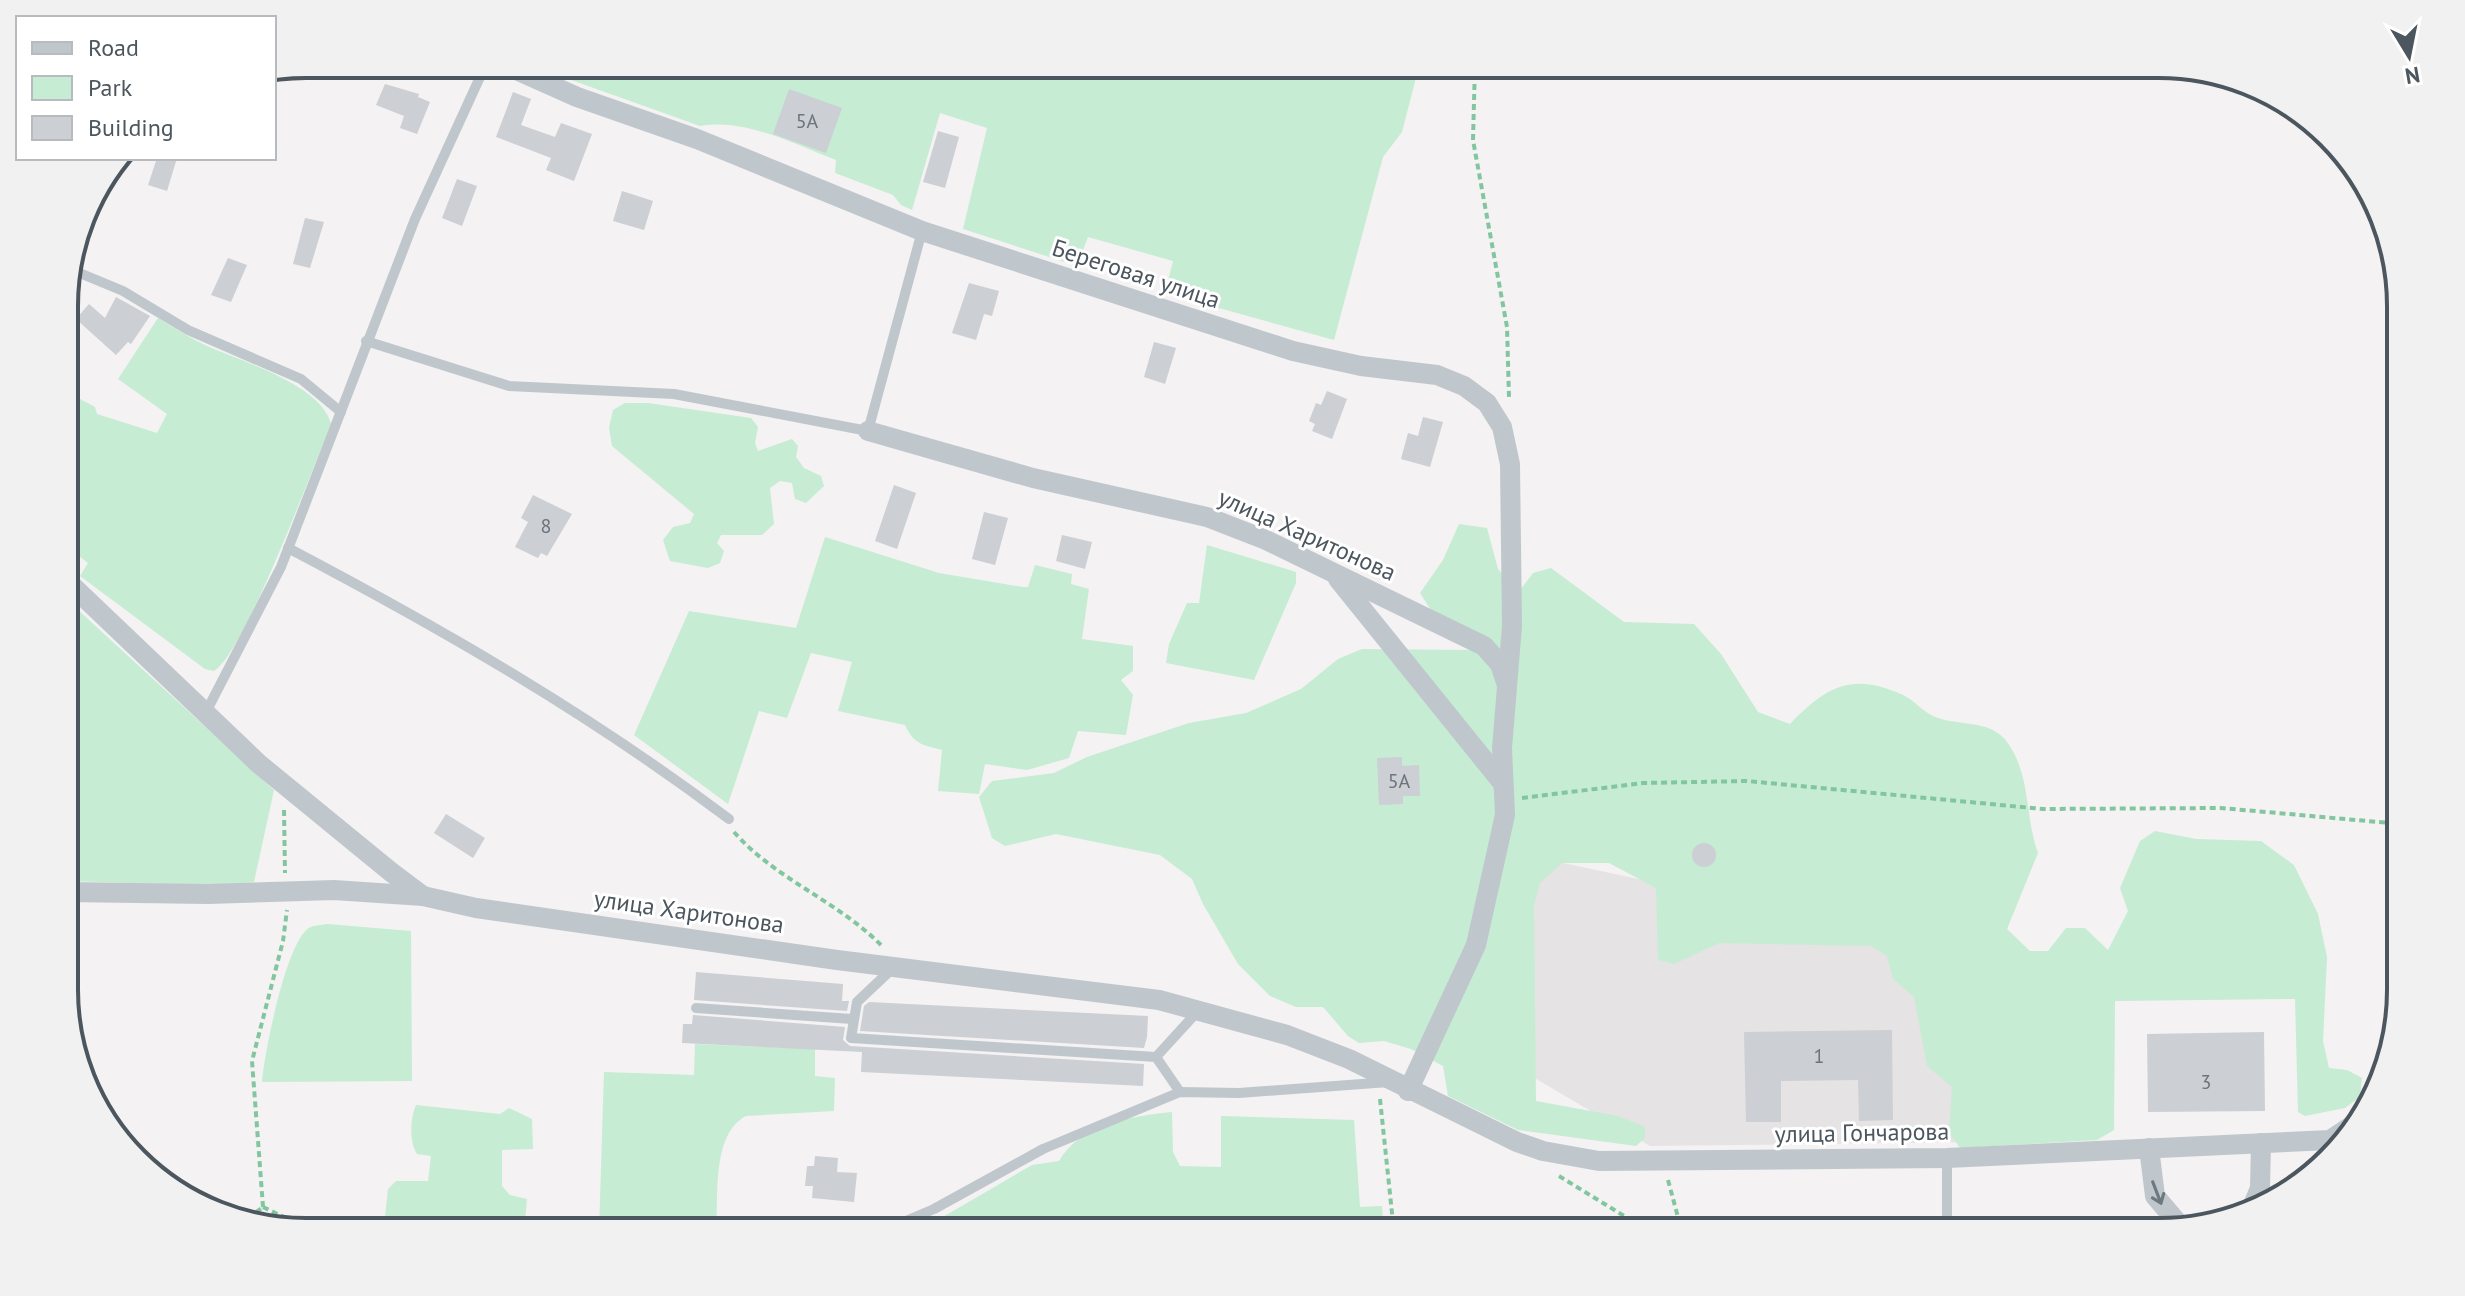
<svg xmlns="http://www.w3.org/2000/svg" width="2465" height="1296" viewBox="0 0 2465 1296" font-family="'PT Sans',sans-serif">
	<rect width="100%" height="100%" fill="#f4f2f2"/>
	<path fill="#e5e3e3" d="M1530 856 1662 884 1972 937 1974 1142 1650 1146 1521 1070Z"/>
	<g fill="#c6ecd3">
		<path d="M529 64H1397L1418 70 1402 132 1383 157 1334 340 1165 293 1173 261 1088 237 1077 266 963 229 987 128 940 113 912 210 901 205 893 195 835 173 836 160C794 144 745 118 700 126L563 77 561 70Z"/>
		<path d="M158 318C174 328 190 338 207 346 241 361 322 385 331 424 313 467 244 654 214 671L205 669 80 576 88 563 65 545V391L95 407 97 414 157 433 167 414 118 379Z"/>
		<path d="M625 403H648L751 418 758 427 755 443 758 451 792 439 798 446 796 457 804 468 821 476 824 486 806 503 795 499 792 483 780 481 770 488 774 524 762 535H721L717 543 724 551 720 563 708 568 670 561 663 540 673 527 690 523 694 514 612 446 609 428 613 410Z"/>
		<path d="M1459 524 1487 528 1498 569 1518 593 1533 573 1551 568 1624 622 1694 624 1721 654 1758 712 1790 724C1827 686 1852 672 1903 695 1914 700 1922 711 1933 716 1956 727 1990 718 2007 742 2031 774 2025 818 2038 853L2007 929 2030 951H2048L2066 928H2085L2108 950 2128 911 2120 888 2140 841 2155 831 2196 839 2261 841 2294 865 2318 914 2327 957 2323 1041 2329 1068 2347 1070 2362 1078 2360 1097 2345 1108 2305 1116 2298 1112 2295 999 2115 1001 2114 1130 2097 1140 1960 1148 1949 1132 1952 1087 1927 1066 1914 997 1893 979 1887 956 1871 946 1719 943 1674 964 1658 960 1656 888 1609 863H1562L1540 883 1534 905 1536 1101 1618 1116 1645 1127V1138L1636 1146 1518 1130 1448 1096 1443 1066 1411 1049 1384 1041 1359 1043 1348 1036 1323 1007H1296L1270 996 1238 964 1203 904 1192 879 1160 855 1056 834 1005 846 992 838 979 797 992 781 1054 773 1087 757 1189 723 1246 713 1301 689 1338 659 1362 649 1472 650 1440 624 1420 593 1443 560Z"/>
		<path d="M825 537 939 573 1023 587H1028L1035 565 1072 574 1071 584 1089 589 1082 639 1133 646V671L1121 680 1133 695 1126 735 1078 731 1069 758 1027 770 985 764 979 794 938 791 942 750C924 745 914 745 905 725L838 711 852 662 811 653 787 718 759 711 728 804 634 735 689 611 796 628Z"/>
		<path d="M1207 545 1296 572V583L1254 680 1166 663 1169 644 1187 603H1199Z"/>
		<path d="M65 598 274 790 254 882 231 886 66 881Z"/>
		<path d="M327 924 411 931 412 1081 262 1082C264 1055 286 942 309 928 314 925 322 925 327 924Z"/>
		<path d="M695 1044 815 1049V1076L835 1078 834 1111 746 1116C711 1134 719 1197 716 1232H599L604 1072 694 1075Z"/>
		<path d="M416 1105 500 1114 509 1108 532 1119 533 1149 502 1150V1186L510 1195 527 1199 524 1232 384 1226 388 1189 396 1181H428L431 1156 417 1154C409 1141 410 1119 416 1105Z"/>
		<path d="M1172 1112 1173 1152 1180 1166 1221 1167V1116L1354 1120 1360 1207 1382 1206 1384 1232H917L1032 1165 1059 1161C1080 1124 1133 1116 1172 1112Z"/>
	</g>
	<g fill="#cccfd4">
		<path d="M385 84 419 94 418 97 430 102 417 134 400 128 404 116 376 105Z"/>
		<path d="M789 89 842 108 826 153 773 134Z"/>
		<path d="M513 92 531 99 521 125 555 137 561 123 592 134 574 181 546 170 551 158 496 137Z"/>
		<path d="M938 131 959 137 945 188 923 182Z"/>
		<path d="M157 158H177L167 191 148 185Z"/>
		<path d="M457 179 477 186 462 226 442 218Z"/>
		<path d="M622 191 653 201 644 230 613 221Z"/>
		<path d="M305 218 324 222 310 268 293 264Z"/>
		<path d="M228 258 247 265 231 302 211 295Z"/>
		<path d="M969 283 999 291 992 316 984 314 976 340 952 333Z"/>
		<path d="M116 297 150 316 131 344 128 342 116 355 76 319 89 304 105 318Z"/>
		<path d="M1154 342 1176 348 1165 384 1144 377Z"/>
		<path d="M1327 391 1347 399 1332 439 1312 431 1315 424 1309 421 1316 403 1321 405Z"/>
		<path d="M1423 417 1443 422 1430 467 1401 459 1408 433 1418 436Z"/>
		<path d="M894 485 916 493 897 549 875 541Z"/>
		<path d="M533 495 572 514 547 556 541 553 538 558 515 547 528 522 521 518Z"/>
		<path d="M984 512 1008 518 995 565 972 559Z"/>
		<path d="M1062 535 1092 542 1085 569 1056 561Z"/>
		<path d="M1402 757V766L1419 765 1420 796H1403V804L1379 805 1377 758Z"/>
		<path d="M446 814 485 838 473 858 434 833Z"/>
		<circle cx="1704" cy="855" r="12"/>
		<path d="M696 972 843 984 842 1001H849L847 1011 694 1000Z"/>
		<path d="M869 1002 1148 1016 1147 1037 1144 1048 860 1031 864 1006Z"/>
		<path d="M693 1015 845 1027 843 1040 850 1046 1144 1064 1143 1086 861 1072 862 1052 682 1043 683 1024H692Z"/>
		<path d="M1892 1030 1893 1120 1859 1121 1858 1080 1781 1081V1122H1746L1744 1032Z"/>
		<path d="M2264 1032 2265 1111 2148 1112 2147 1034Z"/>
		<path d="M815 1156 838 1158 837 1172 857 1173 854 1202 812 1198 813 1186H805L807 1166H814Z"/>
	</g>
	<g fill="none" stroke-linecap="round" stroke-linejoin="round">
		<g stroke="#82c6a0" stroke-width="4" stroke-dasharray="6 4" stroke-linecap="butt">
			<path d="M1475 64 1473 140 1507 327 1509 397"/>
			<path d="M1522 798 1643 783 1747 781 2043 809 2221 808 2401 824"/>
			<path d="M284 810 285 873"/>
			<path d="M734 832C775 879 836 900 881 945"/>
			<path d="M1380 1099 1394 1232"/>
			<path d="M1559 1176 1629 1219 1643 1232"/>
			<path d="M1668 1180 1682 1232"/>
			<path d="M263 1207 252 1061 283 941 287 910"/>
			<path d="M263 1207 315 1232"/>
			<path d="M248 1218 263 1207"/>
		</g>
		<g stroke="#bfc7cd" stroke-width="10">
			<path d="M70 269 123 291 188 330 301 379 341 412"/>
			<path d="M366 341 509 386 674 394 868 431 922 231"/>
			<path d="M288 548C444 630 588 713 729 819"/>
			<path d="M205 714 281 567 415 219 486 64"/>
			<path d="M893 968 857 1002 851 1038 1156 1057 1198 1011"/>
			<path d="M696 1008 852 1019"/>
			<path d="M1156 1057 1180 1092"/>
			<path d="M1947 1158V1232"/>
			<path d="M880 1232 934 1209 1043 1149 1180 1092 1239 1093 1389 1082"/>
		</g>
		<g stroke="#bfc7cd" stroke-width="20">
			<path d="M503 64 577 97 697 139 922 231 1293 351 1361 366 1437 375 1464 386 1487 403 1502 427 1510 464 1512 626 1502 748 1505 815 1476 945 1408 1091"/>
			<path d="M868 431 1033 478 1207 517 1266 540 1484 646 1500 664 1507 685"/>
			<path d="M65 579 259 764 391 872 423 896 476 908 837 960 1159 1000 1287 1035 1349 1059 1517 1142 1543 1151 1599 1161 1947 1158 2330 1140 2351 1126"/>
			<path d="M1338 579 1501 781"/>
			<path d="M66 892 208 894 334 890 423 896"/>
			<path d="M2389 1044 2401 991"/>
			<path d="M2149 1148 2155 1196 2183 1229"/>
			<path d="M2253 1205 2260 1188 2261 1143"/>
		</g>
	</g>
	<defs><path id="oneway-shaft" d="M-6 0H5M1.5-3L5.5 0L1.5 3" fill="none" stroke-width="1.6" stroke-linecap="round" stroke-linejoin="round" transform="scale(2)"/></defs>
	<use stroke="#6e787f" href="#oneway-shaft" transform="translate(2157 1193) rotate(69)"/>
	<g text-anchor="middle" stroke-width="6" stroke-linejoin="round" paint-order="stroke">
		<g font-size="20" fill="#6c747c">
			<text x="807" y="128">5А</text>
			<text x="546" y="533">8</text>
			<text x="1399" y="788">5А</text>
			<text x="1819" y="1063">1</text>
			<text x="2206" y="1089">3</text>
		</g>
		<g font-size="24" fill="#4c565e" stroke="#fff">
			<text transform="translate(1136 274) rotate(18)" y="8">Береговая улица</text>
			<text transform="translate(1307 535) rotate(24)" y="8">улица Харитонова</text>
			<text transform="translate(689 912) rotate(8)" y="8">улица Харитонова</text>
			<text transform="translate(1862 1133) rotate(-1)" y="8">улица Гончарова</text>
		</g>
	</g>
	<path d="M0 0H2465V1296H0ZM306 78H2159A228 228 0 0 1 2387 306V990A228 228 0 0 1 2159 1218H306A228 228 0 0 1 78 990V306A228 228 0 0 1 306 78Z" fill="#f1f1f2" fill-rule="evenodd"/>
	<path fill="none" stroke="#4c565e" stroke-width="4" d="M306 78H2159A228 228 0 0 1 2387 306V990A228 228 0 0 1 2159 1218H306A228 228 0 0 1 78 990V306A228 228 0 0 1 306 78Z"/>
	<rect x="16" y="16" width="260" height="144" fill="#ffffff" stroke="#b7bbbf" stroke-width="2"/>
	<rect x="32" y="42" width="40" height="12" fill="#bfc7cd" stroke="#b7bbbf" stroke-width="2"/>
	<text x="88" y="56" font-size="24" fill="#4c565e">Road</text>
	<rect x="32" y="76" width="40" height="24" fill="#c6ecd3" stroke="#b7bbbf" stroke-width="2"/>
	<text x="88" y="96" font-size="24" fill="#4c565e">Park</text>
	<rect x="32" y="116" width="40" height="24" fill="#cccfd4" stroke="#b7bbbf" stroke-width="2"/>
	<text x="88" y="136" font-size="24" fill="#4c565e">Building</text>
	<g transform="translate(2409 56) rotate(170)" stroke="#ffffff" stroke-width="6" paint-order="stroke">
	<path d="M0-6L14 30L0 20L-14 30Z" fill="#4c565e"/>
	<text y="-12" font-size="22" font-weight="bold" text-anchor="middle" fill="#4c565e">N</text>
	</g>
</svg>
